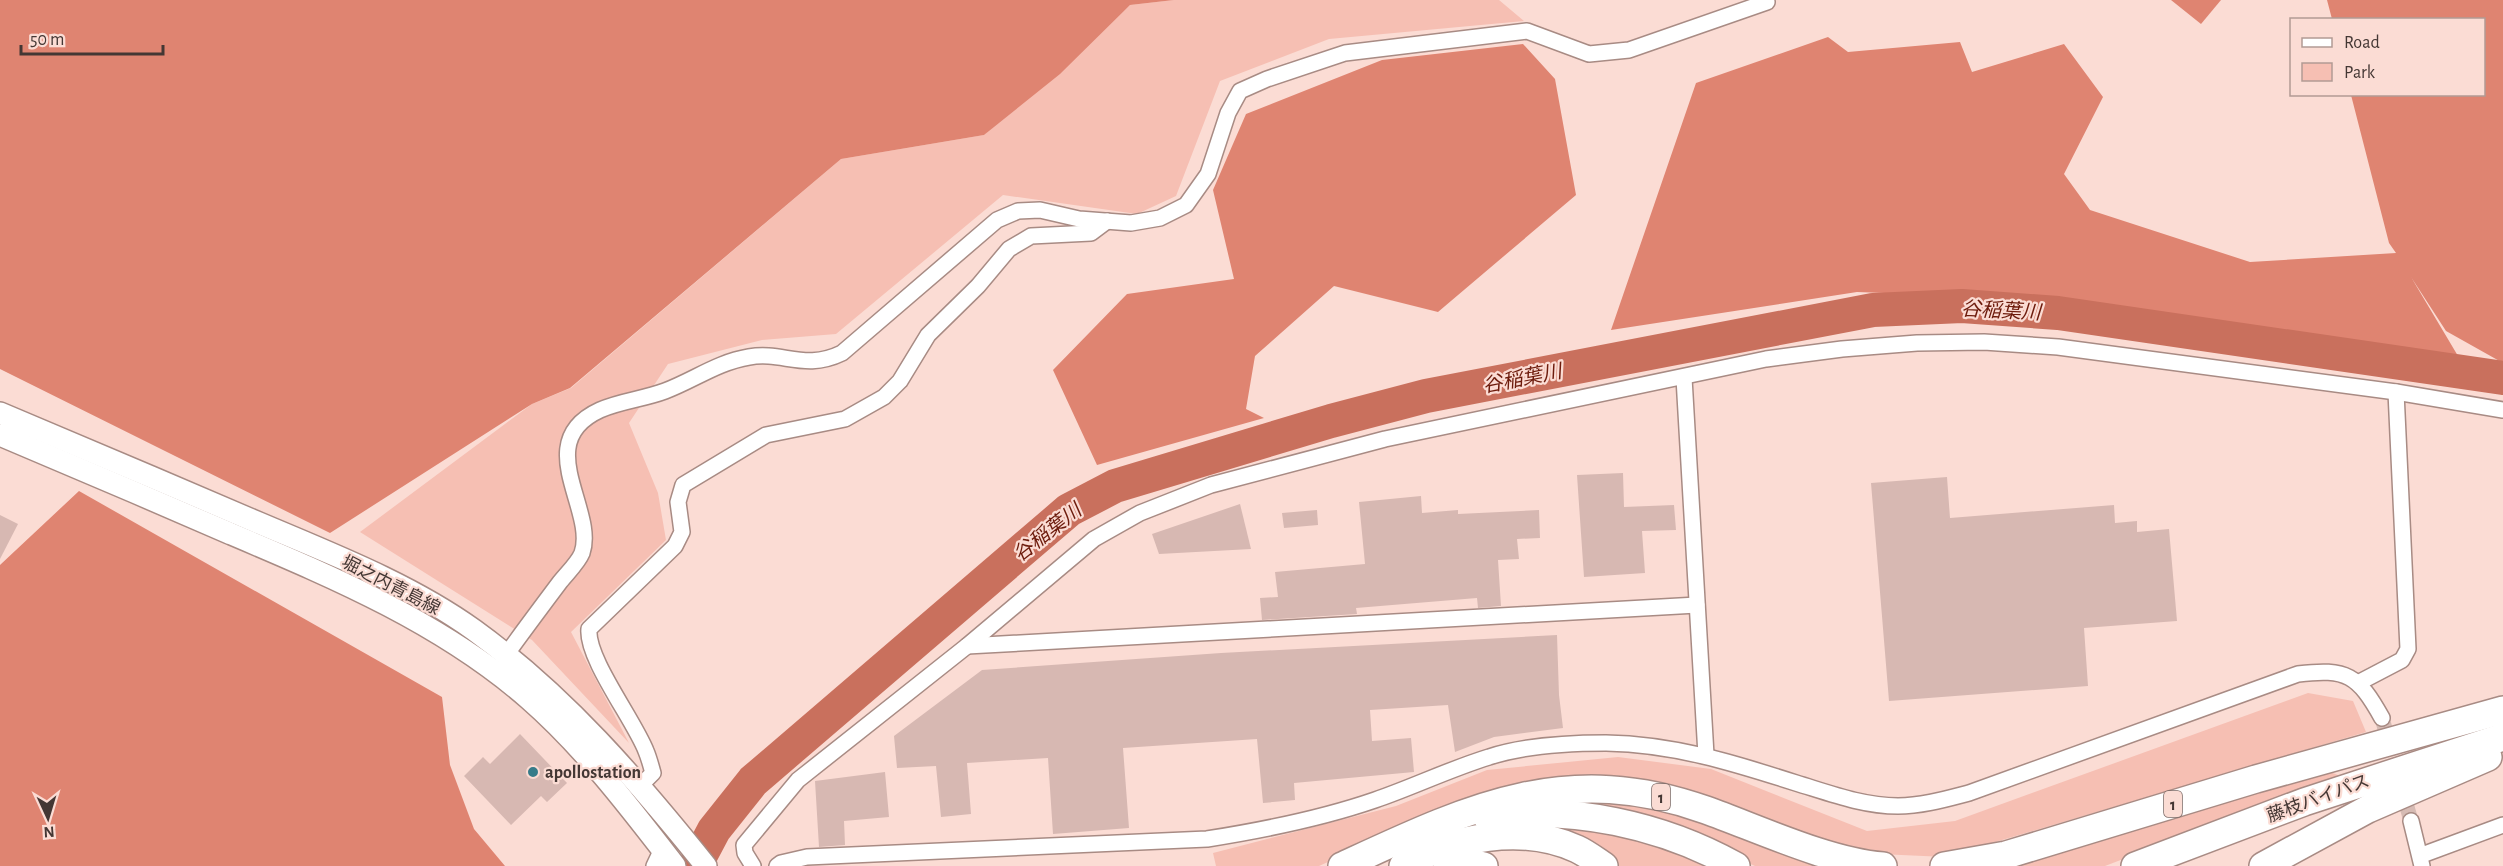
<svg xmlns="http://www.w3.org/2000/svg" width="2503" height="866" viewBox="0 0 2503 866" font-family="'Alegreya Sans','Noto Sans JP',sans-serif">
	<rect width="100%" height="100%" fill="#fbdcd4"/>
	<g fill="#f6bfb3">
		<path d="M1174 0H1499L1524 21 1329 39 1220 81 1176 196 1137 214 1003 195 836 334 762 340 668 364 629 423 658 493 666 540 571 632 629 743 532 640 360 532 532 404 571 388 841 159 984 135 1130 5Z"/>
		<path d="M2308 693 2353 701 2366 732 1945 857 1858 853 1601 780 1430 816 1319 866H1216L1213 853 1396 806 1487 770 1618 757 1711 769 1867 831 1955 821Z"/>
		<path d="M2321 768 2340 776 2105 866H1992Z"/>
		<path d="M1543 798 1638 799 1843 866H1755L1661 825Z"/>
		<path d="M1604 826 1719 866H1616L1549 832Z"/>
	</g>
	<g fill="#df8471">
		<path d="M0 0H1174L1130 5 1060 74 984 135 841 159 570 388 532 404 330 533 0 369Z"/>
		<path d="M2171 0H2221L2201 24Z"/>
		<path d="M2327 0H2503V363L2446 331 2411 277 2458 356 2051 299 1857 292 1611 330 1696 83 1828 37 1848 52 1960 42 1972 72 2064 44 2103 97 2064 174 2090 210 2250 262 2396 253 2389 243 2351 95 2484 94V20L2332 19Z"/>
		<path d="M1523 44 1555 79 1576 195 1438 312 1334 286 1255 356 1246 409 1264 418 1097 465 1053 370 1127 294 1234 279 1213 190 1246 114 1382 60Z"/>
		<path d="M79 491 442 697 450 765 474 829 505 866H0V565Z"/>
	</g>
	<g fill="none" stroke-linecap="round" stroke-linejoin="round">
		<path stroke="#c9705d" stroke-width="34" d="M695 866 714 830 753 781 1069 510 1115 486 1331 421 1426 396 1873 310 1962 306 2058 313 2503 378"/>
	</g>
	<g fill="#d7b8b2">
		<path d="M1623 473 1624 507 1674 505 1676 530 1642 531 1645 573 1584 577 1577 475Z"/>
		<path d="M1947 477 1950 518 2114 505 2115 523 2137 521V532L2169 529 2177 621 2084 628 2088 686 1889 701 1871 483Z"/>
		<path d="M1421 496 1422 513 1458 510V514L1539 510 1540 538 1517 539 1519 559 1498 560 1501 606 1478 608 1477 598 1356 608 1357 614 1262 620 1260 598 1278 597 1275 572 1365 564 1359 502Z"/>
		<path d="M1240 504 1251 549 1159 554 1152 534Z"/>
		<path d="M1317 510 1318 525 1284 528 1282 513Z"/>
		<path d="M0 515 18 524 0 559Z"/>
		<path d="M1557 635 1559 695 1563 728 1494 737 1455 752 1448 705 1370 710 1372 741 1411 738 1414 772 1294 783 1295 800 1263 803 1257 739 1123 748 1129 828 1053 834 1048 758 967 763 971 814 941 817 936 766 897 768 894 736 982 670 1221 653Z"/>
		<path d="M520 734 567 783 547 802 541 796 511 825 464 776 483 757 490 764Z"/>
		<path d="M885 772 889 817 844 821 845 845 819 847 815 781Z"/>
	</g>
	<g fill="none" stroke-linecap="round" stroke-linejoin="round">
		<path stroke="#d6bbb4" stroke-width="15" stroke-dasharray="15 8" stroke-linecap="butt" d="M2382 718 2411 821"/>
		<g stroke="#a88b84" stroke-width="18">
			<g id="minor">
				<path d="M1684 378 1706 755"/>
				<path d="M967 646 1697 605"/>
				<path d="M506 655C524 630 542 606 560 582 567 573 578 563 582 553 597 510 530 442 600 410 620 401 644 399 665 391 694 380 718 362 749 357 783 351 805 371 842 353L997 220 1018 211 1040 210 1079 219 1131 223 1160 218 1186 205 1208 174 1228 113 1240 91 1267 79 1345 53 1527 31 1589 54 1629 50 1767 2 1765 0"/>
				<path d="M2358 683 2402 660 2408 649 2396 392"/>
				<path d="M641 785 653 773C651 766 649 758 646 751 634 720 586 658 589 629L675 546 682 532 678 502 683 485 766 435 845 419 884 397 900 381 928 335 978 286 1009 249 1031 236 1091 233 1107 221"/>
				<path d="M2411 821 2422 866"/>
				<path d="M2422 855 2503 825"/>
				<path d="M654 866 662 849"/>
				<path d="M753 866 745 853 744 845 798 780 967 646 1094 539 1140 513 1211 485 1385 439 1766 359 1842 349 1917 343 1984 342 2058 347 2396 392 2503 410"/>
				<path d="M777 866 781 863 807 857 1207 839C1264 830 1320 819 1375 800 1413 787 1450 769 1489 757 1522 746 1571 743 1606 743 1673 744 1734 763 1796 783 1829 793 1863 806 1898 806 1922 806 1946 799 1969 793L2298 674C2347 668 2358 675 2382 718"/>
			</g>
		</g>
		<g stroke="#a88b84" stroke-width="24">
			<g id="secondary">
				<path d="M0 413C86 449 173 486 259 523 332 554 410 584 474 630 565 696 636 779 706 866"/>
				<path d="M0 435C76 467 153 500 229 533 335 578 442 623 529 699 584 747 631 809 675 866"/>
			</g>
		</g>
		<g stroke="#a88b84" stroke-width="30">
			<g id="motorway">
				<path d="M1487 817C1572 805 1662 825 1736 866"/>
				<path d="M1342 866C1468 808 1565 760 1706 810 1759 829 1829 862 1883 866"/>
				<path d="M1403 866C1452 837 1523 824 1577 849 1586 853 1595 860 1604 866"/>
				<path d="M1447 866 1472 863 1484 866"/>
				<path d="M1944 866 2006 855 2256 779 2503 710"/>
				<path d="M2135 866 2304 802 2503 737"/>
				<path d="M2263 866 2368 809 2488 757"/>
			</g>
		</g>
		<use href="#minor" stroke="#fff" stroke-width="15"/>
		<use href="#secondary" stroke="#fff" stroke-width="21"/>
		<use href="#motorway" stroke="#fff" stroke-width="27"/>
	</g>
	<circle fill="#367b89" stroke="#fbdcd4" stroke-width="2" cx="533" cy="772" r="6"/>
	<g text-anchor="middle" stroke-width="4.5" stroke-linejoin="round" paint-order="stroke">
		<g fill="#fbdcd4" stroke="#7b6864" stroke-width="1.5">
			<rect x="1652" y="784" width="18" height="26" rx="4.5"/>
			<rect x="2164" y="791" width="18" height="26" rx="4.5"/>
		</g>
		<g font-size="16" font-weight="bold" fill="#443734">
			<text x="1661" y="803">1</text>
			<text x="2173" y="810">1</text>
		</g>
		<g font-size="18" fill="#443734" stroke="#fbdcd4">
			<text transform="translate(391 585) rotate(27)" y="6">堀之内青島線</text>
			<text transform="translate(2318 798) rotate(-20)" y="6">藤枝バイパス</text>
		</g>
		<g font-size="18" font-weight="bold" fill="#443734" stroke="#fbdcd4" text-anchor="start">
			<text x="545" y="778">apollostation</text>
		</g>
		<g font-size="20" font-style="italic" fill="#6d1b0c" stroke="#fbdcd4">
			<text transform="translate(2001 310) rotate(3)" y="7">谷稲葉川</text>
			<text transform="translate(1522 378) rotate(-11)" y="7">谷稲葉川</text>
			<text transform="translate(1047 532) rotate(-38)" y="7">谷稲葉川</text>
		</g>
	</g>
	<rect x="2290" y="18" width="195" height="78" fill="#fbdcd4" stroke="#b29a94" stroke-width="1.5"/>
	<rect x="2302" y="38" width="30" height="9" fill="#ffffff" stroke="#b29a94" stroke-width="1.5"/>
	<text x="2344" y="48" font-size="18" fill="#443734">Road</text>
	<rect x="2302" y="63" width="30" height="18" fill="#f6bfb3" stroke="#b29a94" stroke-width="1.5"/>
	<text x="2344" y="78" font-size="18" fill="#443734">Park</text>
	<g transform="translate(48 818) rotate(176)" stroke="#fbdcd4" stroke-width="4.5" paint-order="stroke">
	<path d="M0-4.5L10 22L0 15L-10 22Z" fill="#443734"/>
	<text y="-9" font-size="16" font-weight="bold" text-anchor="middle" fill="#443734">N</text>
	</g>
	<path d="M21 45v9h142v-9" fill="none" stroke="#443734" stroke-width="3"/>
	<text x="30" y="45" font-size="18" fill="#443734" stroke="#fbdcd4" stroke-width="4.5" paint-order="stroke">50 m</text>
</svg>
